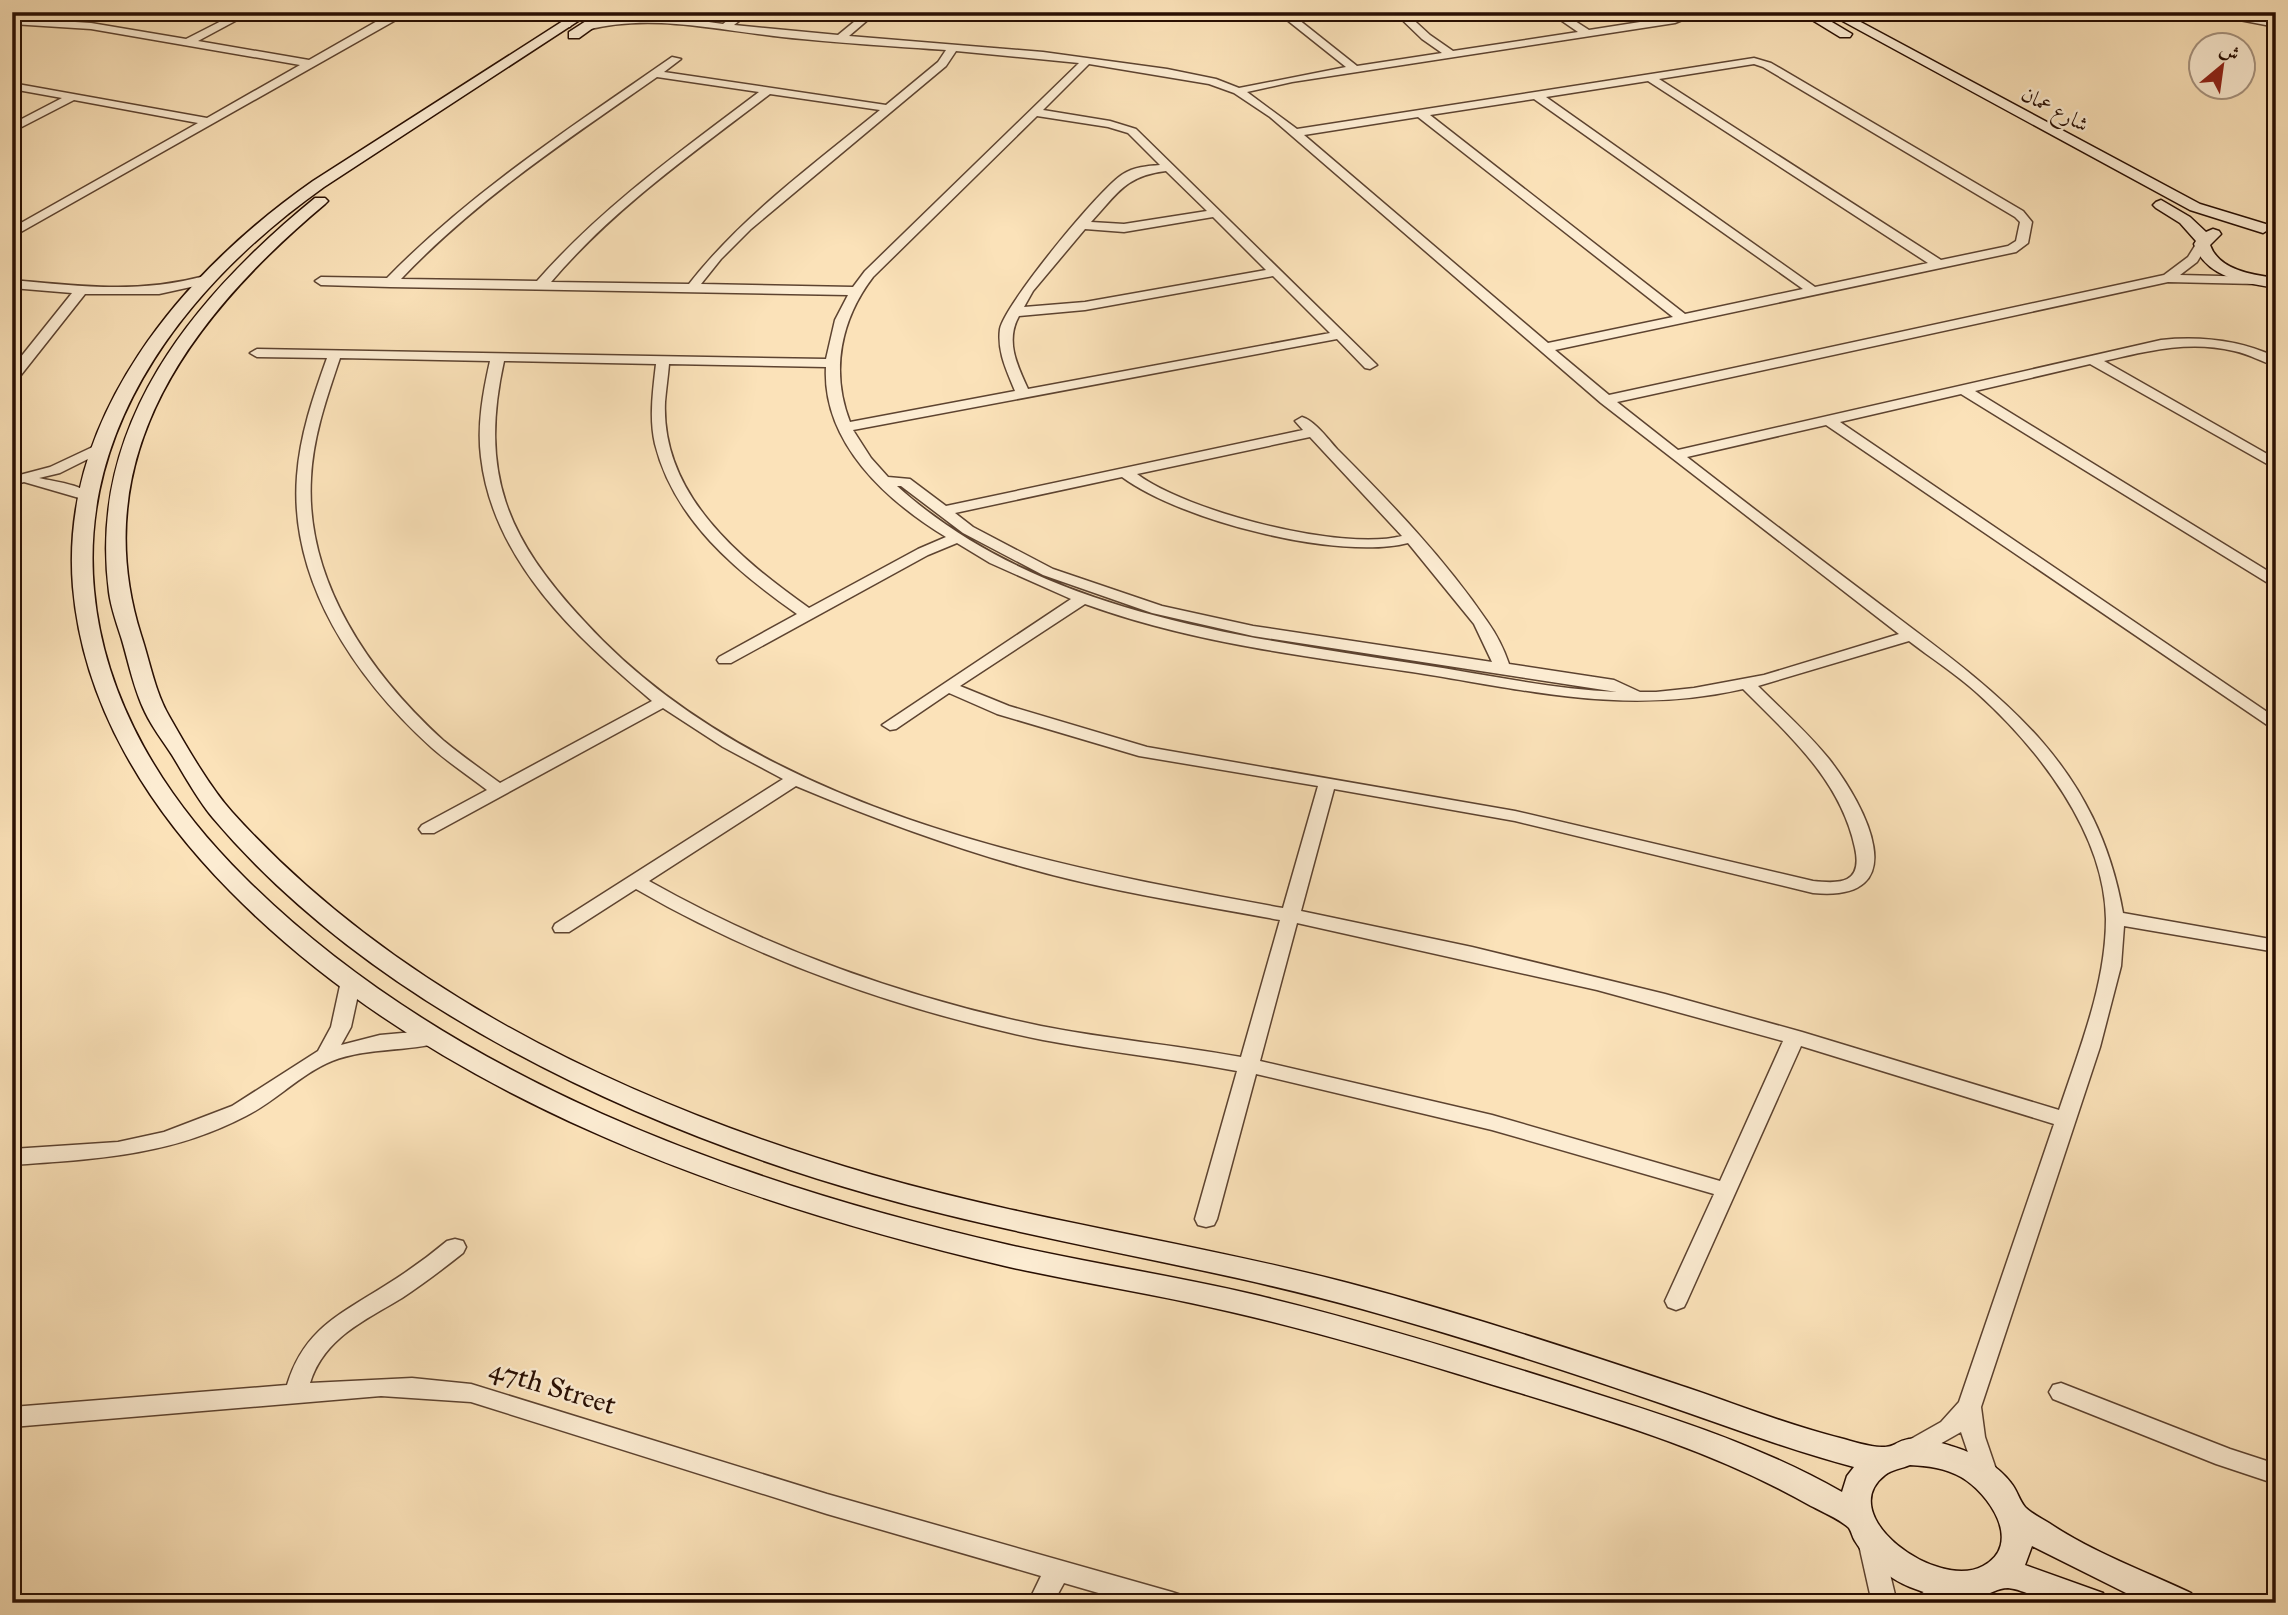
<svg xmlns="http://www.w3.org/2000/svg" width="2288" height="1615" viewBox="0 0 2288 1615" font-family="'IM FELL Great Primer',Amiri,serif">
	<rect width="100%" height="100%" fill="#fbe2b9"/>
	<filter id="stains"><feTurbulence type="fractalNoise" baseFrequency=".00286" numOctaves="4"/><feColorMatrix values="0 0 0 0 .2 0 0 0 0 .09 0 0 0 0 .02 0 0 0 .5 -.17"/></filter>
	<radialGradient id="worn" r=".72"><stop offset=".6" stop-color="#630" stop-opacity="0"/><stop offset="1" stop-color="#630" stop-opacity=".3"/></radialGradient>
	<g fill="none" stroke-linecap="round" stroke-linejoin="round">
		<g stroke="#5d4330" stroke-width="3">
			<g id="street">
				<path d="M239 12H252L198 41 309 60 379 20 396 12H410L12 237V228L198 123 74 100 12 132V124L62 98 12 89V83L207 118 300 65 91 29 12 24V18L91 23 186 39Z"/>
				<path d="M558 12H568L573 19 570 27H562L563 19Z"/>
				<path d="M738 12H750L734 25 838 35 866 12H877L849 36 1043 52 1167 69 1216 79 1239 88 1346 67 1277 12H1289L1357 66 1442 53 1422 39 1394 12H1405L1430 35 1453 51 1578 32 1549 12H1561L1589 30 1672 17 1678 15 1677 12H1687V18L1675 23 1292 82 1247 92 1297 129 1754 58 1771 63 2023 211 2032 222 2028 243 2016 252 1555 350 1609 395 2164 275 2188 257 2198 241 2202 240 2208 244 2197 262 2180 275 2260 277V283L2256 284 2168 282 1617 402 1678 450 2161 340C2201 336 2239 340 2276 357V366C2262 362 2249 354 2234 351 2189 340 2147 351 2104 361L2276 459V469L2090 364 1975 391 2276 576V588L1961 394 1840 422 2276 718V731L1826 425 1687 457C1751 507 1816 556 1881 605 1998 693 2096 760 2123 913L2276 940V952L2124 926 2121 966 2100 1047 1981 1407 1985 1437 1999 1478 1995 1485 1987 1488 1979 1485 1961 1432 1910 1461 1902 1458 1898 1451 1902 1444 1941 1422 1959 1402 2054 1124 1801 1046 1687 1301 1684 1307 1676 1310 1668 1307 1665 1301 1714 1194 1492 1130 1256 1074 1217 1219 1214 1225 1206 1227 1198 1225 1195 1219 1237 1071C1173 1059 1107 1052 1043 1040 902 1011 760 961 636 889L569 932H555L553 928 555 924 783 779 723 747 663 708 434 833H422L419 829 422 825 487 790C469 776 449 763 432 748 356 679 289 582 297 476 300 435 313 397 327 358L257 357 250 353 257 349 826 359 835 320 848 295 390 287 321 285 315 281 321 277 387 278C472 191 573 126 672 57L681 59 664 72 886 105 938 62 946 50C891 46 836 43 782 37 716 30 651 13 586 30L581 27C615 4 684 19 723 24ZM956 51 1079 63 865 271 853 287 701 284 721 259 751 229 946 66ZM1089 64 1209 84 1234 93 1270 117 1601 403 1899 634 1764 675 1694 688 1656 692H1640L1614 680 1509 664C1504 649 1497 635 1487 621 1444 558 1391 503 1337 449 1328 439 1315 421 1302 417L1295 421 1303 430 946 506 910 479 888 477 871 458 853 430 1337 339 1365 368 1370 369 1377 365 1136 129 1110 121 1043 110ZM1754 64 1763 67 2015 217 2020 222 2016 241 2008 246 1941 260 1659 79ZM657 77 759 92C681 151 602 207 537 281L401 279C477 199 567 140 657 77ZM1648 81 1928 263 1815 287 1546 97ZM770 94 880 110C813 165 742 216 689 284L551 282C614 208 693 153 770 94ZM1534 99 1803 289 1685 314 1430 115ZM1037 116 1108 127 1128 133 1160 165C1147 166 1134 167 1123 174 1101 187 1004 305 1000 329 997 352 1007 371 1015 391L850 422C830 371 841 319 873 277ZM1418 117 1673 317 1548 343 1304 135ZM1166 171 1207 211 1124 224 1091 222C1118 193 1125 176 1166 171ZM1213 217 1266 270 1085 302 1024 307 1033 291 1085 229 1124 232ZM1273 276 1330 333 1028 389C1017 365 1005 341 1019 316L1085 310ZM340 358 490 361C483 392 477 425 481 457 493 561 576 637 652 701L500 783C481 769 462 756 444 741 370 674 305 581 311 478 313 436 327 397 340 358ZM504 361 656 364C653 390 649 418 655 444 674 520 736 571 797 614L719 657 717 660 719 663H731L928 555 957 543 990 563 1071 599 882 725 890 730 896 729 949 693 997 714 1139 756 1318 786 1283 908C1043 865 755 809 584 621 507 538 479 474 504 361ZM669 364 826 367C822 443 887 501 946 537L918 549 809 608C740 559 661 495 665 402 666 389 668 377 669 364ZM1310 437 1402 536C1341 552 1186 511 1137 474ZM1122 477C1180 520 1338 561 1408 543L1474 624 1492 662 1253 626 1162 606 1053 569 973 527 955 513ZM897 486H901L963 533 1043 575 1152 613 1253 636 1617 692C1550 689 1484 674 1417 664 1238 636 1038 613 897 486ZM1085 604C1189 642 1302 656 1412 672 1528 690 1624 716 1743 689 1790 736 1841 781 1855 848 1863 884 1840 884 1813 881L1515 811 1147 747 1009 706 960 686ZM1909 641C1931 658 1956 674 1977 693 2038 748 2105 833 2106 919 2106 984 2079 1050 2059 1110L1802 1032 1665 994 1472 947 1301 911 1334 789 1515 821 1813 893C1917 903 1865 805 1829 759 1808 733 1782 710 1758 686ZM796 786C870 817 945 845 1023 867 1107 891 1194 904 1280 920L1241 1057C1175 1045 1107 1039 1041 1026 905 998 769 949 649 881ZM1297 923 1597 990 1783 1041 1720 1181 1492 1115 1260 1061Z"/>
				<path d="M2198 12H2223L2276 21V27Z"/>
				<path d="M205 276 211 280 209 283 159 294H85L17 380 12 381V368L72 293 12 288V280C80 286 137 294 205 276Z"/>
				<path d="M99 444 106 448 104 451 60 473 39 478C56 482 80 484 93 496L91 499 86 500 24 482 12 485V477L50 467Z"/>
				<path d="M351 975 358 976 361 981 351 1027 341 1045 380 1035 436 1030 443 1032 446 1037 443 1042C407 1052 368 1047 332 1061 302 1073 276 1101 246 1116 170 1156 96 1159 12 1165V1149L118 1142 164 1132 232 1106 318 1051 331 1027 341 981 344 976Z"/>
				<path d="M455 1239 463 1241 466 1247 463 1253C443 1269 423 1284 402 1298 364 1321 324 1338 310 1383L412 1378 471 1384 827 1494 1172 1592 1181 1595 1184 1603H1133L1064 1583 1053 1603H1028L1041 1576 827 1514 471 1402 381 1396 12 1427V1407L287 1385C304 1329 339 1315 386 1285 407 1272 428 1257 447 1241Z"/>
				<path d="M2061 1383 2230 1449 2276 1464V1484L2216 1464 2053 1399 2049 1392 2053 1385Z"/>
				<path d="M1871 1534 1880 1538 1883 1545 1897 1603H1872L1859 1545 1862 1538Z"/>
				<path d="M1952 1574 1961 1577 1964 1585C1954 1606 1936 1603 1916 1603L1919 1595Z"/>
			</g>
		</g>
		<g stroke="#280e02" stroke-width="3">
			<g id="secondary">
				<path d="M577 12H592L324 187C193 280 78 420 94 590 104 702 166 800 245 878 446 1078 738 1183 1009 1245 1093 1264 1177 1276 1260 1296 1360 1320 1458 1350 1556 1381 1653 1412 1753 1441 1842 1492L1847 1476 1854 1467C1789 1450 1727 1426 1663 1404 1564 1370 1463 1337 1362 1309 1200 1264 1033 1241 872 1195 637 1128 373 1007 213 818 197 799 185 776 172 755 163 741 152 727 145 712 134 690 129 664 122 640 117 624 111 608 109 592 87 424 194 297 315 198H325L328 201 325 204C194 314 84 454 141 635 150 662 155 692 169 716 186 746 209 786 232 812 398 996 638 1107 873 1175 1029 1220 1191 1242 1348 1283 1458 1312 1568 1348 1676 1384 1731 1402 1784 1424 1840 1438 1852 1441 1869 1447 1882 1447 1897 1447 1893 1442 1909 1439 1921 1438 1939 1442 1951 1446 1974 1453 1996 1463 2011 1483 2017 1490 2019 1500 2025 1507 2032 1514 2041 1518 2049 1523 2092 1552 2144 1571 2191 1593L2195 1603H2146L2032 1546 2025 1565 2103 1593 2107 1603C2088 1603 2067 1605 2049 1601 2036 1598 2021 1589 2008 1588 1997 1588 1992 1594 1980 1596 1957 1602 1932 1596 1910 1587 1888 1578 1867 1561 1855 1541 1852 1537 1852 1532 1849 1528 1841 1520 1821 1511 1811 1506 1703 1444 1576 1411 1458 1374 1370 1347 1281 1322 1191 1303 1129 1290 1067 1280 1005 1266 731 1201 432 1096 230 891 148 808 83 705 73 587 59 417 182 273 313 181ZM1910 1465C1928 1466 1945 1468 1961 1477 1989 1493 2024 1544 1983 1566 1937 1591 1833 1515 1885 1475 1891 1470 1903 1468 1910 1465Z"/>
				<path d="M600 12H615L579 38H569V32Z"/>
				<path d="M1799 12H1815L1852 34 1850 37H1840Z"/>
				<path d="M1826 12H1842L2200 204 2269 225 2271 228 2263 233 2190 210Z"/>
				<path d="M2161 200 2190 217 2206 232 2213 229 2219 231 2221 234 2210 245C2219 270 2252 275 2276 278V288C2245 283 2206 278 2194 244L2196 241 2180 223 2156 208 2153 205 2156 202Z"/>
			</g>
		</g>
		<use href="#street" fill="#fcecd2" fill-rule="evenodd"/>
		<use href="#secondary" fill="#fcecd2" fill-rule="evenodd"/>
	</g>
	<g text-anchor="middle" stroke-width="5" stroke-linejoin="round" paint-order="stroke">
		<g font-size="21" fill="#280e02" stroke="#fcecd2">
			<text transform="translate(2055 109) rotate(28)" y="7">شارع عمان</text>
		</g>
		<g font-size="28" fill="#280e02" stroke="#fcecd2">
			<text transform="translate(553 1386) rotate(17)" y="10">47th Street</text>
		</g>
	</g>
	<rect width="2288" height="1615" fill="none" stroke="#fbe2b9" stroke-width="42"/>
	<rect x="14" y="14" width="2260" height="1587" fill="none" stroke="#280e02" stroke-width="3.5"/>
	<rect x="21" y="21" width="2246" height="1573" fill="none" stroke="#280e02" stroke-width="2"/>
	<g transform="translate(2222 66) rotate(29)"><circle r="33" fill="#fcecd2" stroke="#a7937f" stroke-width="2"/>
	<path d="M0-5L12 26L0 18L-12 26Z" fill="#8f2418"/>
	<text y="-10" font-size="19" font-weight="bold" text-anchor="middle" fill="#280e02">ش</text>
	</g>
	<rect width="100%" height="100%" filter="url(#stains)"/>
	<rect width="100%" height="100%" fill="url(#worn)"/>
</svg>
